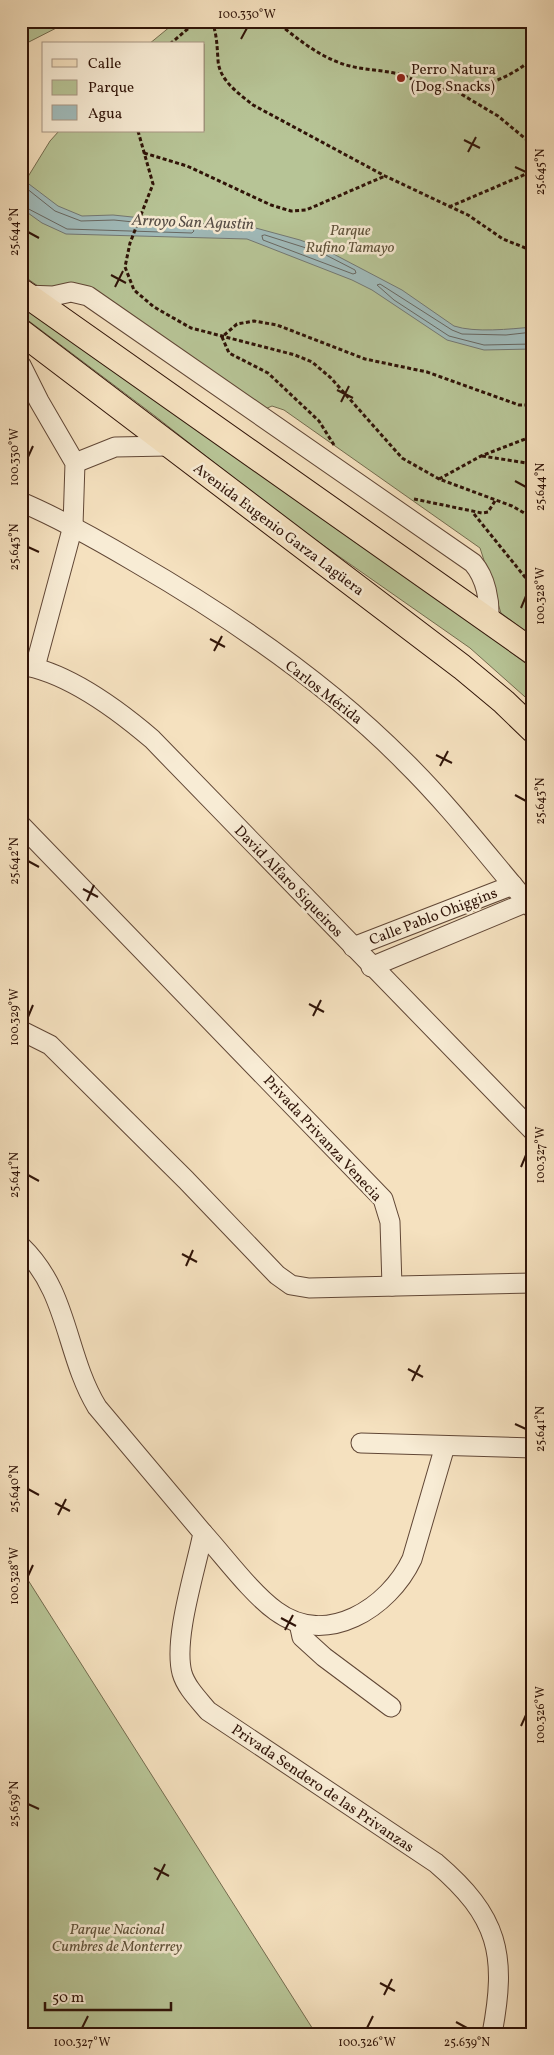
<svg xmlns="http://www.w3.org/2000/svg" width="554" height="2055" viewBox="0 0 554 2055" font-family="Vollkorn,serif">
	<rect width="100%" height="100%" fill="#f5e1bf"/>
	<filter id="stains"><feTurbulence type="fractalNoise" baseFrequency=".004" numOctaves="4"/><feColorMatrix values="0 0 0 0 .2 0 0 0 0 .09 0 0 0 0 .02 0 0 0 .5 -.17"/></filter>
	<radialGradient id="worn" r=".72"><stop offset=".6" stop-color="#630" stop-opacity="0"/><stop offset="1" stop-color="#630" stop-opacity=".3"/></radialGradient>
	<g fill="#b7c496" stroke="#746c4f">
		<path d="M21 21H70L21 46Z"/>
		<path d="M177 21H533V637L501 613 480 548 284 410 272 406 263 410 111 306 45 291 21 274V188L50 141 59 131H204V44H149Z"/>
		<path d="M21 304 483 631 533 669V704L470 648 287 520 155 416 21 315Z"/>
		<path d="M21 1569 316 2034H21Z"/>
	</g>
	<path fill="#a0bbbb" stroke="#737873" d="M21 178 58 206 82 216 113 215 190 223 252 227 300 240 324 249 402 290 454 326C475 333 510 329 533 327V349L484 350 447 340 372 290 352 280 247 239 66 234 42 223 21 208Z"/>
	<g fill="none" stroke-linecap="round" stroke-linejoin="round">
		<g stroke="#686862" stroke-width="1">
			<path d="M21 184 55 211 81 221 114 220 192 228 194 231 192 233 67 229 21 205"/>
			<path d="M265 235 322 253 355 270 356 273 353 274 263 240 262 236Z"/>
			<path d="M533 332 506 335 462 334 452 330 380 284 377 285 394 300 449 336 484 345 533 344"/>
		</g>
		<g stroke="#614736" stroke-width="21">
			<g id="minor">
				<path d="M26 295 53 296 71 292 88 296 473 563C486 578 490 601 489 620"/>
				<path d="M21 365 39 401 75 463 73 526 35 667"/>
				<path d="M75 463 115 447 168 446"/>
				<path d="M21 502C61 519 98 540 135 562 230 617 326 682 404 761 451 807 490 859 533 909"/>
				<path d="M21 665C67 672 118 710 152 739L533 1131"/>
				<path d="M21 825 383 1199 390 1222 392 1286"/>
				<path d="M353 947 513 885"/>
				<path d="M371 967 527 902"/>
				<path d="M24 1032 50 1045 186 1180 277 1275 291 1285 309 1288 533 1283"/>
				<path d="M21 1246C69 1292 65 1354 97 1407L203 1533C196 1569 173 1638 182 1673 186 1687 198 1699 208 1711L436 1863C499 1917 507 1954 492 2034"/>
				<path d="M361 1443 533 1448"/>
				<path d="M203 1533C224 1556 251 1593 276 1611 326 1648 389 1608 412 1559L445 1446"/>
				<path d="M299 1623 302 1637 324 1657 391 1707"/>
			</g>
		</g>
		<g stroke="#301408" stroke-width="27">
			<g id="major">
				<path d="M21 291 533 652"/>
				<path d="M21 332 462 667 504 702 533 730"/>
			</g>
		</g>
		<g stroke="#301408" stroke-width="3" stroke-dasharray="4 2.5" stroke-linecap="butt">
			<path d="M212 21C217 35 217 46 218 60 219 80 238 93 253 105L385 176 468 215 503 239 533 251"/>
			<path d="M275 21C297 38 321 59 350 66 366 70 382 70 399 74 410 77 419 84 430 87 464 96 508 81 533 58"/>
			<path d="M520 21 533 30"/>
			<path d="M170 44 197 21"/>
			<path d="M456 91 498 116 533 145"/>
			<path d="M138 131 153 184 130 243 125 267 134 290 154 307 191 328 295 355 312 362 331 378 402 458 439 479 512 506 533 518"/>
			<path d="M144 153 187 166 271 205 291 211 306 210 385 176"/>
			<path d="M449 207 533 171"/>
			<path d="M334 445 319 421 268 373 229 353 222 337 237 324 254 321 277 325 365 359 427 372 519 405H533"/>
			<path d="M482 456 533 464"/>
			<path d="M439 479 481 456 533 436"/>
			<path d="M414 499 482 513 488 512 495 501"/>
			<path d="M474 514 533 587"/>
		</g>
		<use href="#minor" stroke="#f8ecd5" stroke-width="19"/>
		<use href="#major" stroke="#f5e1bf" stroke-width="25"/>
	</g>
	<path fill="none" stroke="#301408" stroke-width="2" d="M241 39 247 28M464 140 480 148M468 152 476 137M515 167 526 172M28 232 39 238M111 275 126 283M115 287 123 271M337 390 353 398M341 402 349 386M28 457 33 446M515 481 526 487M28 547 39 552M521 608 526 596M210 639 225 647M214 651 222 636M436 755 452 763M440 766 448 751M515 795 526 801M28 861 39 867M83 889 98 897M87 901 94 885M309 1004 324 1012M313 1016 321 1000M28 1017 33 1005M521 1167 526 1155M28 1175 39 1181M182 1254 197 1262M186 1266 193 1250M408 1369 423 1377M412 1381 420 1365M515 1424 526 1429M28 1489 39 1495M55 1503 70 1511M58 1515 66 1499M28 1576 33 1565M281 1618 296 1626M285 1630 293 1615M521 1726 526 1715M28 1804 39 1809M154 1868 169 1876M157 1880 165 1864M380 1983 395 1991M384 1995 392 1979M456 2022 467 2028M82 2028 88 2016M367 2028 373 2016"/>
	<circle fill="#8f2418" stroke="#f8ecd5" stroke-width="2" cx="401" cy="78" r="5"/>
	<g text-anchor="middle" stroke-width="5" stroke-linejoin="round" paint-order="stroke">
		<g font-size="15" fill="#301408" stroke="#f8ecd5" text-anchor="start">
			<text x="411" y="74">Perro Natura<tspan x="411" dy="17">(Dog Snacks)</tspan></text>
		</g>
		<g font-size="15" font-style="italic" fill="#5f523a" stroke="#f8ecd5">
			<text x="350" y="235">Parque<tspan x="350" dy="17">Rufino Tamayo</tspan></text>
			<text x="117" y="1934">Parque Nacional<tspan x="117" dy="17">Cumbres de Monterrey</tspan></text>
		</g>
		<g font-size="15" fill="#301408" stroke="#f8ecd5">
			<text transform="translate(279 529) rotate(37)" y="5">Avenida Eugenio Garza Lagüera</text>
			<text transform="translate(324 692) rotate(38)" y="5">Carlos Mérida</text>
			<text transform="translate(289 881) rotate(46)" y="5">David Alfaro Siqueiros</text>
			<text transform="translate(433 916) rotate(-21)" y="5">Calle Pablo Ohiggins</text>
			<text transform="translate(323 1138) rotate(47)" y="5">Privada Privanza Venecia</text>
			<text transform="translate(323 1788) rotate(34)" y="5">Privada Sendero de las Privanzas</text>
		</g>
		<g font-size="16" font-style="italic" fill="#574e47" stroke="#f8ecd5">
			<text transform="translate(193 221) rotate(2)" y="6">Arroyo San Agustin</text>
		</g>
	</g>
	<rect width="554" height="2055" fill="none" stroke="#f5e1bf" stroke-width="55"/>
	<rect x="42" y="42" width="162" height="90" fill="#f8ecd5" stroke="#a89683"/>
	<rect x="52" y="59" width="25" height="8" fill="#f5e1bf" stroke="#a89683"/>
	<text x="88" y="68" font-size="15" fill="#301408">Calle</text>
	<rect x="52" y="80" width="25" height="15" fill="#b7c496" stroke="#a89683"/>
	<text x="88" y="92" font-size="15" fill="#301408">Parque</text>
	<rect x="52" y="105" width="25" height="15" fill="#a0bbbb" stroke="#a89683"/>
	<text x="88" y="118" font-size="15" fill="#301408">Agua</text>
	<path d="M45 2002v8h126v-8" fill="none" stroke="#301408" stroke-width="2.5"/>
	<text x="52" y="2002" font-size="15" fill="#301408" stroke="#f8ecd5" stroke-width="4" paint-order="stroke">50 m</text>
	<rect x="28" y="28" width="498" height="2000" fill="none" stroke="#301408" stroke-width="2"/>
	<g font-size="12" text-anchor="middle" fill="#301408">
		<text x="247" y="18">100.330°W</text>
		<text transform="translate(540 172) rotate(-90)" y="4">25.645°N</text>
		<text transform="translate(14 232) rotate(-90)" y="4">25.644°N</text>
		<text transform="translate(14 457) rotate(-90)" y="4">100.330°W</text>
		<text transform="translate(540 487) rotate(-90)" y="4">25.644°N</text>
		<text transform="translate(14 547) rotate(-90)" y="4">25.643°N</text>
		<text transform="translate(540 596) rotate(-90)" y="4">100.328°W</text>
		<text transform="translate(540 801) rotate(-90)" y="4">25.643°N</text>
		<text transform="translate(14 861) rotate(-90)" y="4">25.642°N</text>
		<text transform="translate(14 1017) rotate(-90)" y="4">100.329°W</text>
		<text transform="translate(540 1155) rotate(-90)" y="4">100.327°W</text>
		<text transform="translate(14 1175) rotate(-90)" y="4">25.641°N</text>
		<text transform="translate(540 1429) rotate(-90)" y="4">25.641°N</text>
		<text transform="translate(14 1489) rotate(-90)" y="4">25.640°N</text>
		<text transform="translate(14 1576) rotate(-90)" y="4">100.328°W</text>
		<text transform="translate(540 1715) rotate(-90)" y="4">100.326°W</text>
		<text transform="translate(14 1804) rotate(-90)" y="4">25.639°N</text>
		<text x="82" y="2046">100.327°W</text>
		<text x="367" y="2046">100.326°W</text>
		<text x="467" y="2046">25.639°N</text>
	</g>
	<rect width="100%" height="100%" filter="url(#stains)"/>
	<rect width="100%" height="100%" fill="url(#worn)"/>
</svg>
